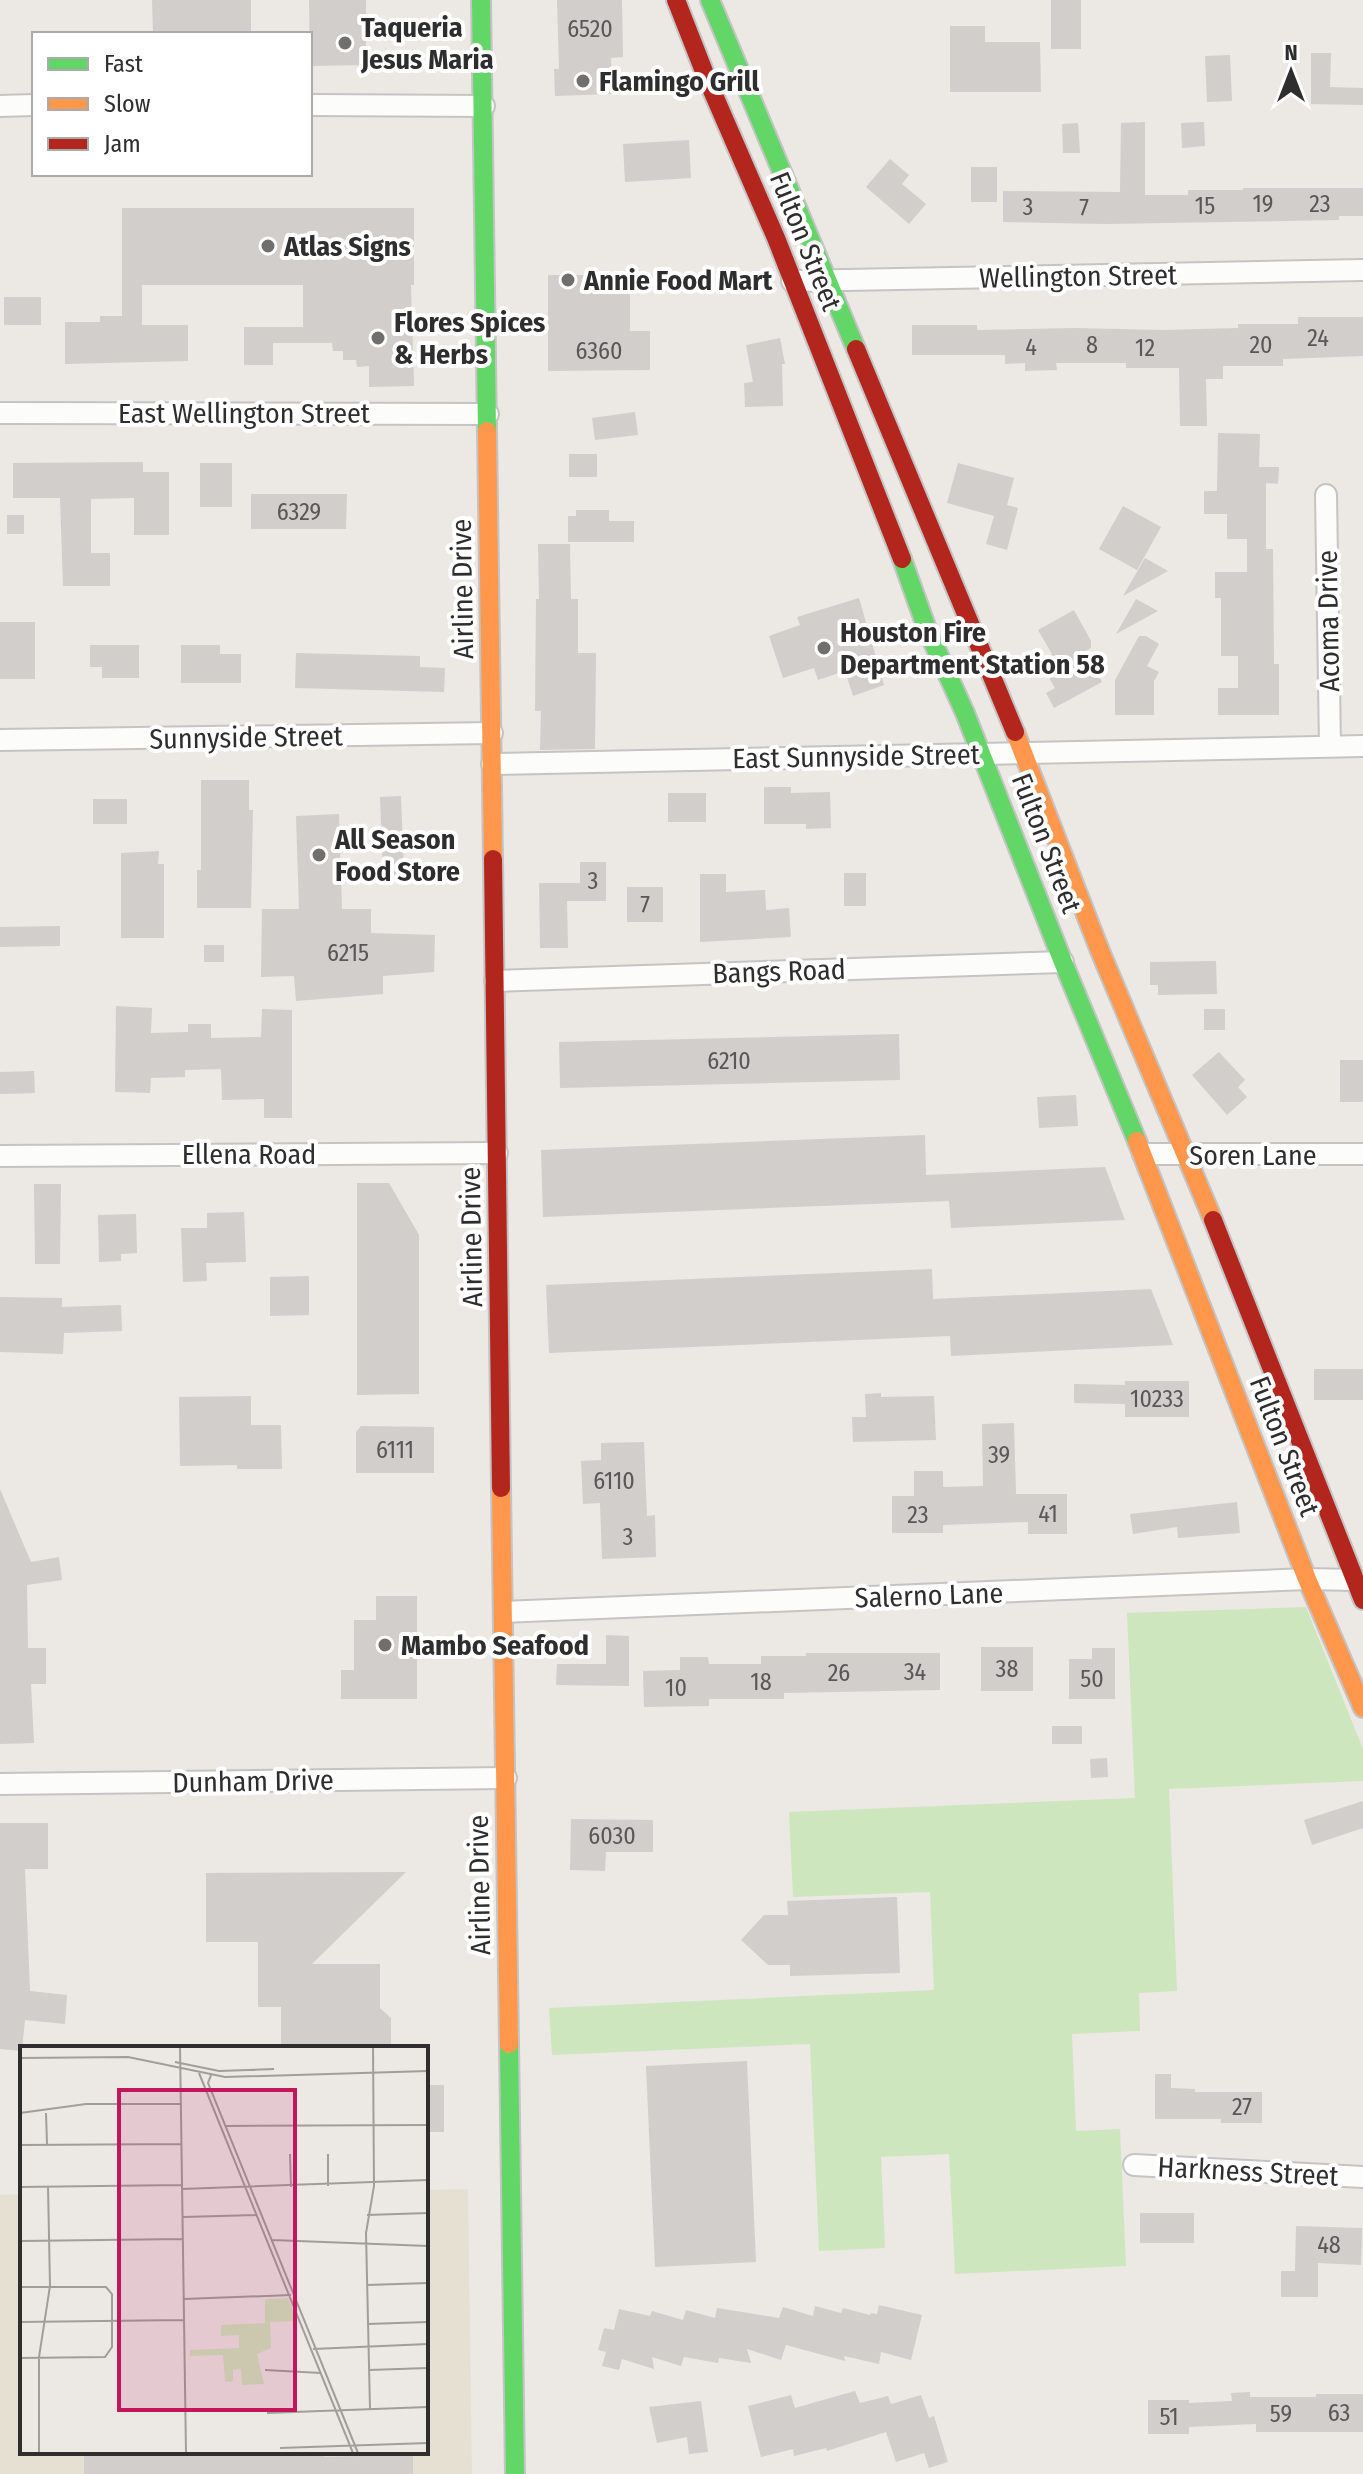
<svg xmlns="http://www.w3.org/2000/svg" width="1363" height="2474" viewBox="0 0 1363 2474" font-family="'Fira Sans Condensed',sans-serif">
	<rect width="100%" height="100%" fill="#ece8e4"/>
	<path fill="#e6e0d3" d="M468 2189 472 2474H0V2195L22 2194V2452H426V2190Z"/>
	<path fill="#cee6be" d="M1306 1607 1363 1749V1781L1169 1789 1177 1991 1139 1993 1140 2031 1072 2034 1076 2131 1120 2129 1126 2266 955 2274 949 2154 881 2157 885 2248 819 2251 810 2044 552 2055 549 2008 934 1990 930 1892 793 1897 789 1812 1135 1798 1127 1613Z"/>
	<g fill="#d1cecb">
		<path d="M152 0H251V34H153Z"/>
		<path d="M309 0H366V65L310 66Z"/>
		<path d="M557 0H622L623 57 611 58 613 94 555 96 554 69H559Z"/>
		<rect x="1051" y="0" width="30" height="49"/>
		<path d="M950 26H985V42H1040L1041 92H950Z"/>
		<path d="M1311 53H1331L1330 87 1363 88V105L1311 104Z"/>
		<path d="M1230 55 1232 101 1207 102 1205 56Z"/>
		<path d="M1145 122V195H1188V190H1243V188H1363V216H1339V220L1105 224 1003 222V191L1120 192 1121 123Z"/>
		<path d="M1204 122 1205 146 1182 148 1181 123Z"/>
		<path d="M1078 123 1080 153H1063L1062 124Z"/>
		<path d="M689 140 691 178 625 182 623 144Z"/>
		<path d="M890 159 909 175 902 184 926 204 909 224 866 187Z"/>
		<rect x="971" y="167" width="26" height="35"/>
		<path d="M122 208H414V285H411L414 386 369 387V366L357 367 356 360H343V351H333L332 343H273V365H244V327H303V285H142V325H188V361L65 364V322H100V316H122Z"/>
		<path d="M548 275H630V331H650V370L548 371Z"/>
		<rect x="4" y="297" width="37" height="28"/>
		<path d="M1298 317H1363V356L1283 359V366H1223V379H1206L1207 426H1180L1179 368H1126V363H1056L1057 370 1025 371V363L1005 364V355H912V325H977V330L1074 328 1163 330 1238 328V324H1298Z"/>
		<path d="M780 338 785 364H782L783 406 745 407 744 383 753 382 746 345Z"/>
		<path d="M635 412 638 435 595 440 592 418Z"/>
		<path d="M1218 433 1260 434 1259 467H1279L1278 484 1266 483V549H1273L1274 664H1279V715H1218V688H1238V656H1221V598H1215V572H1247V539H1227V514H1204V491H1217Z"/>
		<rect x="569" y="454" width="28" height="23"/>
		<path d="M143 462V472H169V535H134V498L91 499V553H110V586H63L60 498H13V463Z"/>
		<rect x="200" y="463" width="32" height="44"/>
		<path d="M958 463 1014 478 1007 505 1018 508 1007 550 986 544 994 516 947 503Z"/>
		<path d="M251 494H347L346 529H251Z"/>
		<path d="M1123 506 1161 527 1137 570 1099 549Z"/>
		<path d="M576 510H609V521H634V542H568V516H576Z"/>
		<rect x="7" y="515" width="17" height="19"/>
		<path d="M538 544H570L571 599H578V653H596L595 749 540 750 541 711H535L536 599H539Z"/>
		<path d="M1145 558 1168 571 1123 596Z"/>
		<path d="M859 598 884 685 853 696 845 671 818 680 814 668 783 678 769 636 800 625 797 617Z"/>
		<path d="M1136 599 1158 611 1116 634Z"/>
		<path d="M1074 610 1091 641V648L1085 651 1102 682 1054 708 1046 693 1055 688 1039 661 1052 654 1038 630Z"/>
		<rect x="0" y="622" width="35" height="57"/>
		<path d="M1139 636H1146L1159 644 1147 666 1159 672 1154 681V715H1115V680Z"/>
		<path d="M90 645H139V678H102V667H90Z"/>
		<path d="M181 645H220V654H241V683H181Z"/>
		<path d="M296 653 420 656V667L445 668 444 692 295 688Z"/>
		<path d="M201 780H249V810H253L251 908H197V870H201Z"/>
		<path d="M764 787H791V793L830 792 831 828 806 829V824H764Z"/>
		<rect x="668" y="793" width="38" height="29"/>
		<path d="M401 796 404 876 383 877 380 797Z"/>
		<rect x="93" y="799" width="34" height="25"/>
		<path d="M339 814 342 909H371V933L435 935 434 972 383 976V994L296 1001 294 976 261 977 262 909H299L296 816Z"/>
		<path d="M159 851 158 864H164V938H121V853Z"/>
		<path d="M580 862H606V901H567L568 948H540L539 883H580Z"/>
		<rect x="844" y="873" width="22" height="33"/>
		<path d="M700 874H726V892L765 890 766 910 789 908 791 937 700 942Z"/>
		<rect x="627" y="887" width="36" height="35"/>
		<path d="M60 926V946L0 947V927Z"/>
		<rect x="204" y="945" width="20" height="17"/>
		<path d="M1216 961 1217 994 1158 995V985H1150V962Z"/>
		<path d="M116 1006 152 1008 151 1033 188 1032V1024H211V1038L261 1037 262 1009 292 1010V1118H264V1099L222 1100 221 1069 185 1070V1077L151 1078 150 1093 115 1092Z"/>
		<rect x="1204" y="1009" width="21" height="21"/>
		<path d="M899 1034 900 1080 560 1088 559 1042Z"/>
		<path d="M1219 1052 1245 1080 1238 1087 1247 1097 1227 1115 1192 1075Z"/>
		<rect x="1340" y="1060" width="23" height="42"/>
		<path d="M34 1071 35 1093 0 1094V1072Z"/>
		<path d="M1076 1095 1078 1126 1039 1128 1037 1097Z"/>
		<path d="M925 1135 926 1175 1105 1167 1125 1220 951 1228 949 1201 543 1217 541 1150Z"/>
		<path d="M357 1183H389L419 1235V1394L357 1395Z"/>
		<path d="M34 1184H61L60 1264H35Z"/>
		<path d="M244 1212 246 1262 206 1263 207 1281 183 1282 181 1228H207V1213Z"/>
		<path d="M136 1214 137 1253 121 1254V1261L99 1262 98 1215Z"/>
		<path d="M932 1269 933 1299 1151 1289 1173 1345 951 1356 950 1336 549 1353 546 1285Z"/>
		<path d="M309 1276V1315L270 1316V1277Z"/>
		<path d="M0 1297 62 1298V1307L121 1305 122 1331 64 1333 63 1354 0 1352Z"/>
		<rect x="1314" y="1369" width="49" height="31"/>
		<path d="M1125 1381H1189V1417H1125V1404L1074 1403V1384L1125 1385Z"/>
		<path d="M881 1393V1397L934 1396 936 1440 853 1442 852 1417H866L865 1394Z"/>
		<path d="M251 1396V1425H281L282 1469H237V1465L180 1466 179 1397Z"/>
		<path d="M1014 1423 1016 1494H1067V1534H1028V1522L943 1525V1533H892V1496H914V1471H943V1487L983 1486 982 1424Z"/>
		<path d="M361 1426 434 1427V1473H356V1432Z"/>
		<path d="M644 1442 647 1516 655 1515 656 1557 602 1559 600 1503 583 1504 581 1461 601 1460V1443Z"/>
		<path d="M0 1489 31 1562 59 1557 62 1580 27 1585 28 1648H46V1684H31L34 1743 0 1744Z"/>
		<path d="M1237 1502 1240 1533 1178 1538 1177 1527 1133 1534 1130 1514Z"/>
		<path d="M376 1596H417V1699H341V1670H354V1620H376Z"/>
		<path d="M606 1635 629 1636V1686L556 1685 557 1664H606Z"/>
		<rect x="981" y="1647" width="52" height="44"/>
		<path d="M1092 1648H1115V1699H1069V1659H1092Z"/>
		<path d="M806 1653H940V1690L784 1693V1699H709V1706L644 1707 643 1671 680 1670V1657H708L709 1664H761V1656H806Z"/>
		<rect x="1052" y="1726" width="30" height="18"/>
		<path d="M1107 1758 1108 1777 1091 1778 1090 1759Z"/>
		<path d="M1363 1801V1828L1312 1845 1304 1820Z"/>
		<path d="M571 1819 653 1820V1852H606L605 1871 570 1870Z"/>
		<path d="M0 1823H48V1869H25L30 1991 67 1995 65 2024 25 2020 22 2051 0 2049Z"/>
		<path d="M406 1872 312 1964H380V2008L391 2018V2048H281V2007H258V1942H206V1873Z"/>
		<path d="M897 1897 900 1973 790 1976V1965H768L741 1940 764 1915H788L787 1901Z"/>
		<path d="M747 2061 756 2262 655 2267 646 2066Z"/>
		<path d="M1155 2074H1171V2088L1195 2089V2092H1262V2123H1221V2119H1155Z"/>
		<rect x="426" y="2085" width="18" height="47"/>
		<rect x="1140" y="2213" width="54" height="30"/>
		<path d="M1296 2226 1362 2228 1361 2265 1318 2263V2297H1281V2271H1295Z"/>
		<path d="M879 2305 922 2315 911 2360 881 2352 879 2364 844 2356 845 2361 786 2345 781 2360 747 2349 751 2363 719 2358 718 2363 684 2357 681 2366 652 2357 654 2369 622 2359 619 2370 602 2366 606 2352 598 2350 604 2328 614 2330 619 2309 650 2316 652 2311 683 2320 686 2310 715 2318 717 2308 779 2318 783 2307 813 2316 815 2306 841 2313 843 2308 870 2315 871 2313 877 2314Z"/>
		<path d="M855 2391 860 2403 888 2396 891 2404 921 2395 929 2418 934 2416 948 2462 929 2468 924 2453 896 2462 886 2432 827 2451 826 2448 794 2456 793 2449 761 2457 748 2406 791 2395 795 2408Z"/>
		<path d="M1250 2392V2397H1316V2394H1363V2432H1256V2424L1189 2427V2434H1148V2400H1189V2403L1232 2401 1231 2393Z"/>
		<path d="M701 2401 708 2452 689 2454 687 2437 657 2443 649 2407Z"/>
		<path d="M84 2452H324V2457L359 2456V2452H413V2474H84Z"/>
	</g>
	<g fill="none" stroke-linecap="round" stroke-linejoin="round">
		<g stroke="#c5c4c5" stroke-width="24">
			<g id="street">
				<path d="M310 105 484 106"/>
				<path d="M0 106 34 105"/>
				<path d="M792 281 1363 270"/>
				<path d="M0 413 488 414"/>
				<path d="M1326 495 1330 746"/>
				<path d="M0 740 492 733"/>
				<path d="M492 764 1363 746"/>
				<path d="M495 981 1063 962"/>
				<path d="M1143 1154H1363"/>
				<path d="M0 1156 497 1153"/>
				<path d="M504 1612 1307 1579 1355 1580"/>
				<path d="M0 1784 506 1778"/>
				<path d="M1134 2165 1363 2177"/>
			</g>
		</g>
		<g stroke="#c5c4c5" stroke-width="22">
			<g id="fast">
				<path d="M481 0 487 431"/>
				<path d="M710 0 856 349"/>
				<path d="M902 559 927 629 965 713 1063 962 1137 1141"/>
				<path d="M509 2044 515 2474"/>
			</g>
		</g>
		<g stroke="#c5c4c5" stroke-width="22">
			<g id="slow">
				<path d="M487 431 493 859"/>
				<path d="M1015 732 1100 951 1213 1220"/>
				<path d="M1137 1141 1307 1579 1363 1708"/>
				<path d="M501 1488 509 2044"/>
			</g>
		</g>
		<g stroke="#c5c4c5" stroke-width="22">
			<g id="jam">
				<path d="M676 0 707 79 776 238 902 559"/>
				<path d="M856 349 1015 732"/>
				<path d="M493 859 501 1488"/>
				<path d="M1213 1220 1363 1600"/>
			</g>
		</g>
		<use href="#street" stroke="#fcfcfb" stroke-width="20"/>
		<use href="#fast" stroke="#63d668" stroke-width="18"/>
		<use href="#slow" stroke="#ff974d" stroke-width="18"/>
		<use href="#jam" stroke="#b3261e" stroke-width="18"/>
	</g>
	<g fill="#706f6e" stroke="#fff" stroke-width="3">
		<circle cx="345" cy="43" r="8"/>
		<circle cx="583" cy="81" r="8"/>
		<circle cx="268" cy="246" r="8"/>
		<circle cx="568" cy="280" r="8"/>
		<circle cx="378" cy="338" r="8"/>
		<circle cx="824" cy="648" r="8"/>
		<circle cx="319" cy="855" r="8"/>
		<circle cx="385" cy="1645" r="8"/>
	</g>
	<g text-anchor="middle" stroke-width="8" stroke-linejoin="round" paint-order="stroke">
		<g font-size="24" fill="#585857">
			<text x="590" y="37">6520</text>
			<text x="1263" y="212">19</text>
			<text x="1320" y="212">23</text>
			<text x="1205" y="214">15</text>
			<text x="1028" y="215">3</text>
			<text x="1084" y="216">7</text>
			<text x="1318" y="346">24</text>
			<text x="1092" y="353">8</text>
			<text x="1261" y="353">20</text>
			<text x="1031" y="355">4</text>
			<text x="1145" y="356">12</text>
			<text x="599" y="359">6360</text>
			<text x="299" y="520">6329</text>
			<text x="593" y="889">3</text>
			<text x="645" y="913">7</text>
			<text x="348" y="961">6215</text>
			<text x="729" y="1069">6210</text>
			<text x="1157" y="1407">10233</text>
			<text x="395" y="1458">6111</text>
			<text x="999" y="1463">39</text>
			<text x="614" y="1489">6110</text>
			<text x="1048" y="1522">41</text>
			<text x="918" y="1523">23</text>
			<text x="628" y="1545">3</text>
			<text x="1007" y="1677">38</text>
			<text x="915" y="1680">34</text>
			<text x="839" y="1681">26</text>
			<text x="1092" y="1687">50</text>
			<text x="761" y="1690">18</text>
			<text x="676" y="1696">10</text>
			<text x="612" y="1844">6030</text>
			<text x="1242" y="2115">27</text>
			<text x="1329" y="2253">48</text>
			<text x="1339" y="2421">63</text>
			<text x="1281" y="2422">59</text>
			<text x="1169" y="2425">51</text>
		</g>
		<g font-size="28" font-weight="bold" fill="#2e2e2e" stroke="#fff" text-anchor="start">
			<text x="361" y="37">Taqueria<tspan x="361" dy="32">Jesus Maria</tspan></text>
			<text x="599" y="91">Flamingo Grill</text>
			<text x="284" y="256">Atlas Signs</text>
			<text x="584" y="290">Annie Food Mart</text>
			<text x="394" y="332">Flores Spices<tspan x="394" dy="32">&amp; Herbs</tspan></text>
			<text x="840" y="642">Houston Fire<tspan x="840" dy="32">Department Station 58</tspan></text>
			<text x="335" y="849">All Season<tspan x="335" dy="32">Food Store</tspan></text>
			<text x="401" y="1655">Mambo Seafood</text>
		</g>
		<g font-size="28" fill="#2e2e2e" stroke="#fff">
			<text transform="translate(806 241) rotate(68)" y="10">Fulton Street</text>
			<text transform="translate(1078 276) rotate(-1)" y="10">Wellington Street</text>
			<text x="244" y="423">East Wellington Street</text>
			<text transform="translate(462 589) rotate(-91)" y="10">Airline Drive</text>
			<text transform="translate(1328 621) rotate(-91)" y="10">Acoma Drive</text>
			<text transform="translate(246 737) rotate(-1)" y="10">Sunnyside Street</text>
			<text transform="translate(856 756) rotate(-1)" y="10">East Sunnyside Street</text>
			<text transform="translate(1047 843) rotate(69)" y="10">Fulton Street</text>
			<text transform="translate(779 971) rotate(-2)" y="10">Bangs Road</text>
			<text x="249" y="1164">Ellena Road</text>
			<text x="1253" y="1165">Soren Lane</text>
			<text transform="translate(471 1237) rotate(-91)" y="10">Airline Drive</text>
			<text transform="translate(1285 1446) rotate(69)" y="10">Fulton Street</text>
			<text transform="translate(929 1595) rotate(-2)" y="10">Salerno Lane</text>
			<text transform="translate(253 1781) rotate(-1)" y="10">Dunham Drive</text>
			<text transform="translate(479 1885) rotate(-91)" y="10">Airline Drive</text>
			<text transform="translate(1248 2171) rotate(3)" y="10">Harkness Street</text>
		</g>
	</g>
	<g transform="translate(20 2046)">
		<rect width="408" height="408" fill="#ece8e4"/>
		<path d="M268 252 277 275 250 276 251 302 237 308 244 338 222 339 221 323 213 324V335L205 336 203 309 170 310V304L219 302V289L201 290V279L245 277V253Z" fill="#cee6be"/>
		<path fill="none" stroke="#a09e9b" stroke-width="2" d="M160 1 166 407M0 12 108 11 205 31 408 25M155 16 199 25 254 23M179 27 333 407M191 29 188 37 338 407M0 67 66 58H161M26 67 27 98M206 80 408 79M0 99 162 98M270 108 271 141M308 140V108M0 141 162 139M162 143 408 134M347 169 408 167M163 171 236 169M252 194 408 200M0 195 163 193M347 239 408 237M0 241H86L92 248V301L85 311 0 312M164 253 271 249M0 276 164 274M347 278 408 276M293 303 408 298M245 324 301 327M349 324 408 322M350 363 346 187 354 140 353 1M247 367 408 361M260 402 408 397M19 407V311L30 240 28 140"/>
		<path fill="#c2185b" fill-opacity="0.15" stroke="#c2185b" stroke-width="4" d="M99 44H275V364H99Z"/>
		<rect width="408" height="408" fill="none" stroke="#2e2e2e" stroke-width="4"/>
	</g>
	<rect x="32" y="32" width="280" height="144" fill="#ffffff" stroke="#ababab" stroke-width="2"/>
	<rect x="48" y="58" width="40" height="12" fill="#63d668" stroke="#ababab" stroke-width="2"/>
	<text x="104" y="72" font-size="24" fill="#2e2e2e">Fast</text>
	<rect x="48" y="98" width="40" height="12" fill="#ff974d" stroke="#ababab" stroke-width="2"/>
	<text x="104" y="112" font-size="24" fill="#2e2e2e">Slow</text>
	<rect x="48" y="138" width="40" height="12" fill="#b3261e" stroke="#ababab" stroke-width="2"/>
	<text x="104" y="152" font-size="24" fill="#2e2e2e">Jam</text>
	<g transform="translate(1291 72)" stroke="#ffffff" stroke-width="6" paint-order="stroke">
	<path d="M0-6L14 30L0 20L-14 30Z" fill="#2e2e2e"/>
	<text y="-12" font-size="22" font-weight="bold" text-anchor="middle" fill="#2e2e2e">N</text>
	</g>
</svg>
